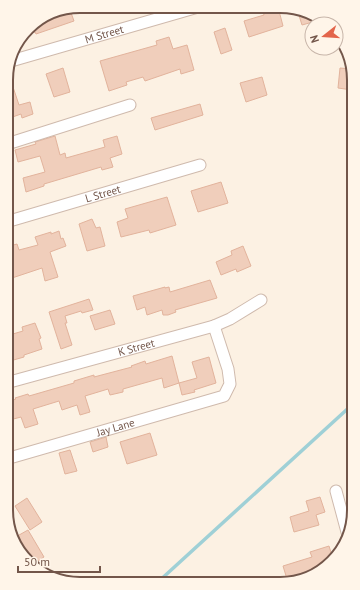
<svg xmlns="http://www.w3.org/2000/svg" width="360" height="590" viewBox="0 0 360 590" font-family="'PT Sans',sans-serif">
	<rect width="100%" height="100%" fill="#fcf1e3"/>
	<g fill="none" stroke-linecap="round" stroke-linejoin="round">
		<path stroke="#9fd0d6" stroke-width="3.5" d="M158 582 354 403"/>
	</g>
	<g fill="#f0cebb" stroke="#e2b39c">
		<path d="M271 7H278L283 26 249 37 244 21 264 15 263 10Z"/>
		<path d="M297 9 307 14 320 20 302 25Z"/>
		<path d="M70 10 74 21 36 34 35 32 26 34 31 24Z"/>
		<path d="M225 28 232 50 221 54 214 32Z"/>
		<path d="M169 37 173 49 187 45 194 70 181 74 180 69 145 81 143 77 126 82 127 85 109 91 100 61 157 45 156 41Z"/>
		<path d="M63 68 70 92 54 97 46 74Z"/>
		<path d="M340 68 352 69 353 75 352 90 338 88Z"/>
		<path d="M8 72 19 105 30 102 33 114 22 118 21 114 7 119V73Z"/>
		<path d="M262 77 267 95 246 102 240 83Z"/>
		<path d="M200 104 203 115 155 130 151 118Z"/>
		<path d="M55 136 60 155 65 153 66 158 105 147 103 140 117 136 122 154 110 158 113 167 102 170 101 167 44 184V186L26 192 23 178 45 172 40 156 18 162 15 150 36 144 35 142Z"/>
		<path d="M221 182 228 203 198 212 191 191Z"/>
		<path d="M167 197 176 225 150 233 149 230 121 237 117 222 128 218 125 209Z"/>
		<path d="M92 219 96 228 100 227 105 246 87 251 79 224Z"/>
		<path d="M59 231 61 239 63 238 66 246 50 252 58 277 45 281 42 268 6 280V247L17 244 19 250 38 245 35 237 51 232V234Z"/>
		<path d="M243 246 251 266 237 272 236 269 221 275 216 262 232 255 231 251Z"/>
		<path d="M210 280 217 298 175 310 176 312 168 315H163L162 310 147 315 145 307 137 310 133 296 165 287V288L169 287 170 292Z"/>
		<path d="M89 299 93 310 82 313 81 311 65 316 67 323H65L72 345 61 349 49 312Z"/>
		<path d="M110 310 115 324 95 330 90 316Z"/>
		<path d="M35 323 41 338 39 339 42 349 24 355V357L10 361 6 345V336L23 331 22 327Z"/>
		<path d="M172 356 179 383 197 378 192 362 209 357 216 383 194 390 195 392 182 395 179 383 164 388 162 378 123 389V392L110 395 108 389 85 396 90 412 80 415 77 405 62 410 59 401 33 409 38 424 25 428 21 417 6 421V402L16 399 15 398 28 394 29 396 74 383V381L94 375V377L132 367 131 366 145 361 146 364Z"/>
		<path d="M150 433 157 455 127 464 120 442Z"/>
		<path d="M106 437 108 447 93 452 90 442Z"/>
		<path d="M70 450 77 471 65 474 59 453Z"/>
		<path d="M320 497 325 512 316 515 319 525 294 532 290 517 309 511 306 501Z"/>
		<path d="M27 498 42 522 30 530 15 506Z"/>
		<path d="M28 530 44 557 32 565 12 539Z"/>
		<path d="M329 546 333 559 308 578 287 579 283 566 312 557 310 552Z"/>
	</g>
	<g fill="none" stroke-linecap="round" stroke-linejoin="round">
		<g stroke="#cfbaad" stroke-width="13">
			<g id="minor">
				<path id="s1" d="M11 61 198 7"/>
				<path d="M7 144 130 105"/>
				<path id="s2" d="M6 222 200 165"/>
				<path id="s3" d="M6 383 214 326 230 319 261 300"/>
				<path id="s4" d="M6 459 224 396 230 384 228 369 214 326"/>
				<path d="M336 491 347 532"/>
			</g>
		</g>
		<use href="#minor" stroke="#fff" stroke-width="11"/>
	</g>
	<g text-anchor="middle" stroke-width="3" stroke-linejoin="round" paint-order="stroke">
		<g font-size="11" fill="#73564a" stroke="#fff5e9">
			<text dy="4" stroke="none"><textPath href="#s1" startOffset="97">M Street</textPath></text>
			<text dy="4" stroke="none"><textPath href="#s2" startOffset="101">L Street</textPath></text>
			<text dy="4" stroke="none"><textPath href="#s3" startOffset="135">K Street</textPath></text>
			<text dy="4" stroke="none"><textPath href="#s4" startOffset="114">Jay Lane</textPath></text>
		</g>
	</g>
	<path d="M0 0H360V590H0ZM80 13H280A67 67 0 0 1 347 80V510A67 67 0 0 1 280 577H80A67 67 0 0 1 13 510V80A67 67 0 0 1 80 13Z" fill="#fff5e9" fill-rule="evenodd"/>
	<path fill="none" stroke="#73564a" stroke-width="2" d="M80 13H280A67 67 0 0 1 347 80V510A67 67 0 0 1 280 577H80A67 67 0 0 1 13 510V80A67 67 0 0 1 80 13Z"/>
	<g transform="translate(324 36) rotate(253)"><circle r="19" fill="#fff5e9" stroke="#c7b5a9"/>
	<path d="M0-3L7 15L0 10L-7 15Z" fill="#e3654b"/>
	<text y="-6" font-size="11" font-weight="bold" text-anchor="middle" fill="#73564a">N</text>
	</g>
	<path d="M18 566v6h82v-6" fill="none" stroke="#73564a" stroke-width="2"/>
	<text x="24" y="566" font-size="12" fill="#73564a" stroke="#fff5e9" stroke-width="3" paint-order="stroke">50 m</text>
</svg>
